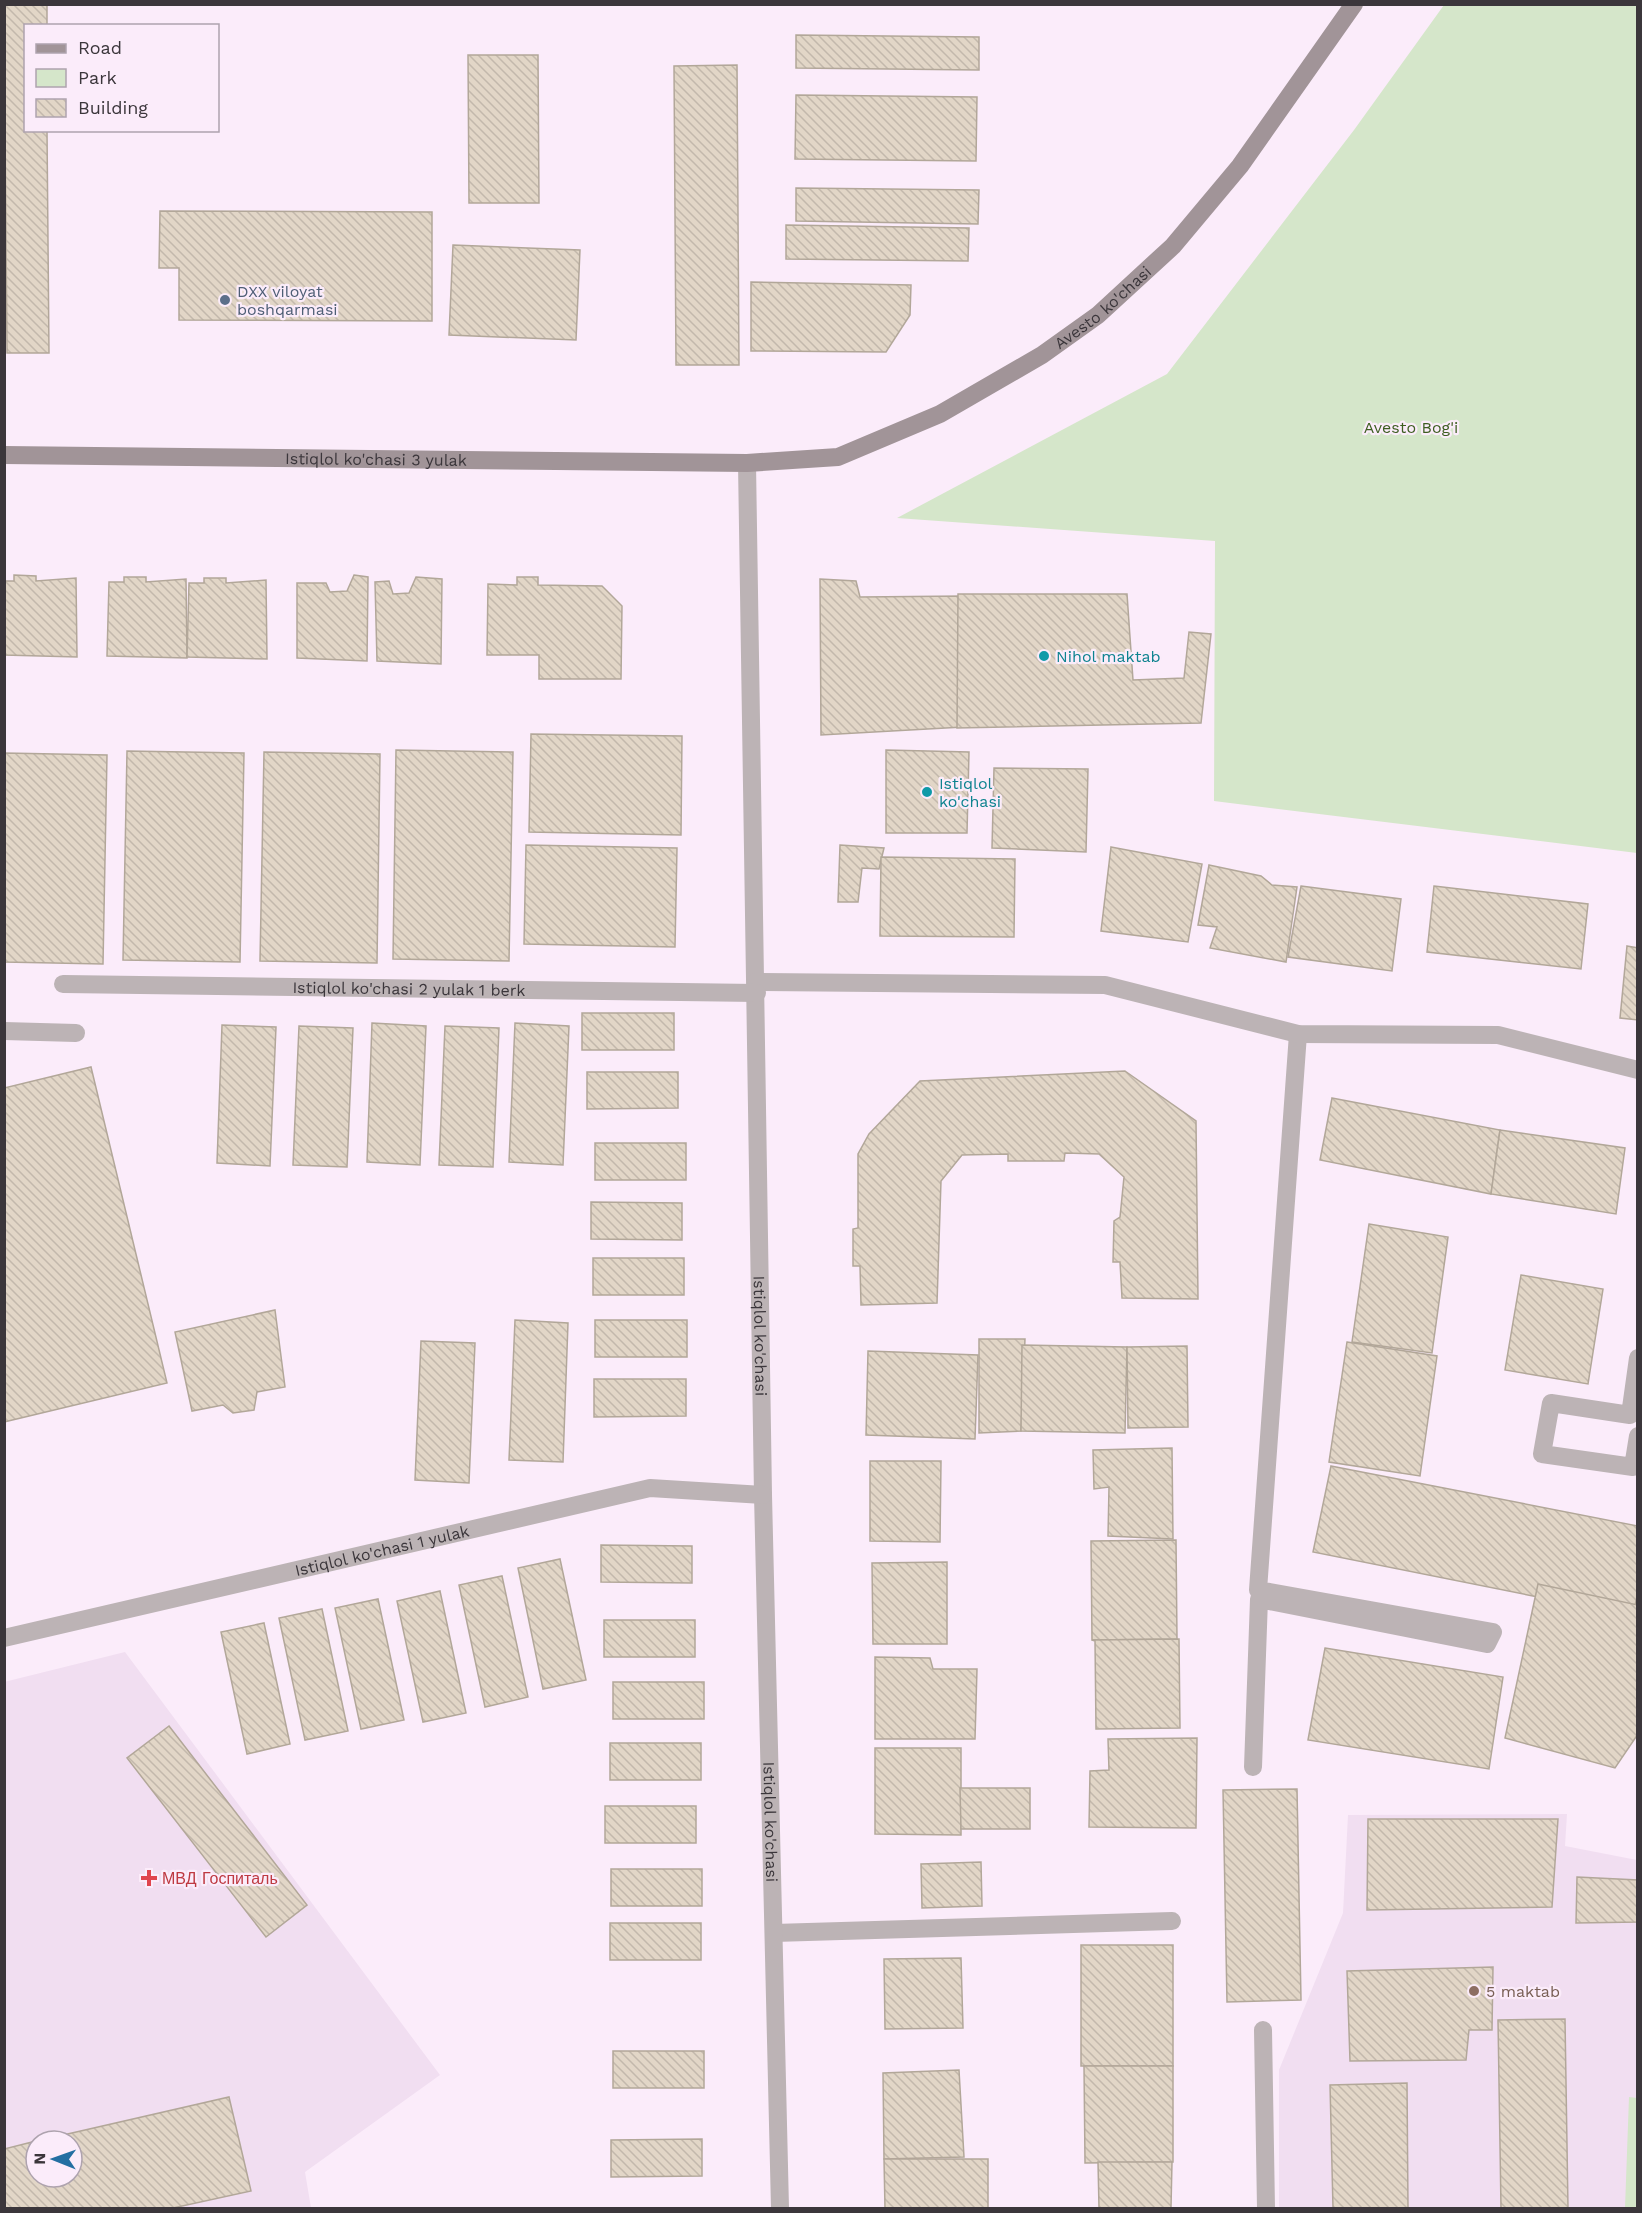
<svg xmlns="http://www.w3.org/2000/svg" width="1642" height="2213" viewBox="0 0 1642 2213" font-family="'Work Sans',sans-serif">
	<defs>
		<pattern id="building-back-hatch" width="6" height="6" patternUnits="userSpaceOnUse" patternTransform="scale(1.5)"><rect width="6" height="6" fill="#e2d6c7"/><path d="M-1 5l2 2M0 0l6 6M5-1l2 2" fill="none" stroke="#c3b8ac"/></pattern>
	</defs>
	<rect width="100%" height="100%" fill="#fbecfa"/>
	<g fill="#f1def1" fill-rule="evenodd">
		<path d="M125 1652 440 2075 305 2172 311 2208H5L4 1682ZM36 2141H72V2177H36Z"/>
		<path d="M1567 1814 1565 1846 1637 1860V2208H1279V2070L1343 1913 1348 1815Z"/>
	</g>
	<g fill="#d5e6ca">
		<path d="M1444 5H1637V853L1214 801 1215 541 897 518 1167 374 1354 130Z"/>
		<path d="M1629 2097 1637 2098V2208H1625Z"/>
	</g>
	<g fill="url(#building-back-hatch)" stroke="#b2a799" stroke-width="1.5">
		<path d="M4 4H83L47 5V26H26V130H47L49 353H7Z"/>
		<path d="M796 35 979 37V70L796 68Z"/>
		<path d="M468 55H538L539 203H469Z"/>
		<path d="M737 65 739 365H676L674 66Z"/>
		<path d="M796 95 977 97 976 161 795 159Z"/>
		<path d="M796 188 979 190 978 224 796 221Z"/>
		<path d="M160 211 432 212V321L179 320V268H159Z"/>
		<path d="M786 225 969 228 968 261 786 259Z"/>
		<path d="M453 245 580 250 576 340 449 335Z"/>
		<path d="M751 282 911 285 910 315 886 352 751 351Z"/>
		<path d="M14 575 36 576V581L76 578 77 657 4 655V581H14Z"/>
		<path d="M354 575 368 577 367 661 297 658V583H326L330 592 347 591Z"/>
		<path d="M124 577H146V582L186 579 187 658 107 656 109 582H124Z"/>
		<path d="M416 577 442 579 441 664 377 661 375 582 389 581 393 594 409 593Z"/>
		<path d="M517 577H538V585L602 586 622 606 621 679H539V655H487L488 584 517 585Z"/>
		<path d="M204 578H226V583L266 580 267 659 187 657 189 583H204Z"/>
		<path d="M820 579 856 581 860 597 963 596V727L821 735Z"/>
		<path d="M958 594H1127L1133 680 1184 678 1189 632 1211 634 1201 723 957 728Z"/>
		<path d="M531 734 682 736 681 835 529 832Z"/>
		<path d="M396 750 513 752 509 961 393 959Z"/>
		<path d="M886 750 969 752 967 833H886Z"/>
		<path d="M127 751 244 753 240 962 123 960Z"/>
		<path d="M264 752 380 754 377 963 260 961Z"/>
		<path d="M4 753 107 755 103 964 4 962Z"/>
		<path d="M994 768 1088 769 1086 852 992 848Z"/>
		<path d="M526 845 677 848 675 947 524 944Z"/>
		<path d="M840 845 884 848 879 869 862 868 858 902H838Z"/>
		<path d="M1111 847 1202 864 1188 942 1101 931Z"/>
		<path d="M881 857 1015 859 1014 937 880 936Z"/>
		<path d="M1209 865 1261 876 1272 885 1297 887 1286 962 1210 948 1217 927 1198 925Z"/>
		<path d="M1301 886 1401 899 1392 971 1288 957Z"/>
		<path d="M1434 886 1588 904 1581 969 1427 952Z"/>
		<path d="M1627 946 1638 948V1020L1620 1018Z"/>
		<rect x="582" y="1013" width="92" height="37"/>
		<path d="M372 1023 426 1026 420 1165 367 1162Z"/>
		<path d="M515 1023 569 1026 563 1165 509 1162Z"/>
		<path d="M222 1025 276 1027 270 1166 217 1163Z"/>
		<path d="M299 1026 353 1028 347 1167 293 1165Z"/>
		<path d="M445 1026 499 1028 493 1167 439 1165Z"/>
		<path d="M91 1067 167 1383 4 1422V1088Z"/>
		<path d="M1125 1071 1196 1121 1198 1299 1122 1298 1120 1262H1113L1114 1221 1120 1217 1124 1177 1099 1154 1065 1153 1064 1161H1008V1154L962 1155 941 1181 937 1303 861 1305 860 1266H853V1229L858 1228V1154L869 1134 920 1081Z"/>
		<path d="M587 1072H678V1108L587 1109Z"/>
		<path d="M1332 1098 1500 1130 1491 1194 1320 1160Z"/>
		<path d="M1500 1130 1625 1148 1616 1214 1491 1194Z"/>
		<rect x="595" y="1143" width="91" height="37"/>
		<path d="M591 1202 682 1203V1240L591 1239Z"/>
		<path d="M1369 1224 1448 1237 1432 1353 1352 1342Z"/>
		<rect x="593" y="1258" width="91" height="37"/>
		<path d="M1521 1275 1603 1289 1588 1384 1505 1370Z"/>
		<path d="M275 1310 285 1387 257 1392 254 1410 233 1413 223 1405 192 1411 175 1332Z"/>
		<path d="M515 1320 568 1323 563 1462 509 1460Z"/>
		<rect x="595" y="1320" width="92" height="37"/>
		<path d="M979 1339H1025L1021 1431 979 1433Z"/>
		<path d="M421 1341 475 1343 469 1483 415 1480Z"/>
		<path d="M1347 1342 1437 1356 1420 1476 1329 1462Z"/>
		<path d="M1022 1345 1127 1347 1125 1433 1021 1431Z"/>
		<path d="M1187 1346 1188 1427 1128 1428 1127 1347Z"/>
		<path d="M868 1351 978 1355 975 1439 866 1435Z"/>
		<path d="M594 1379H686V1416L594 1417Z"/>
		<path d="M1172 1448 1173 1539 1108 1536 1109 1487 1094 1489 1093 1450Z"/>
		<path d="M870 1461H941L940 1542 870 1541Z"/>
		<path d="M1331 1466 1638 1526V1591L1633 1616 1313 1552Z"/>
		<path d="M1176 1540 1177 1639 1092 1640 1091 1541Z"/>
		<path d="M601 1545 692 1546V1583L601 1582Z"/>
		<path d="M560 1559 586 1680 543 1689 518 1568Z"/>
		<path d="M947 1562V1644H873L872 1563Z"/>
		<path d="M502 1576 528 1697 485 1707 459 1585Z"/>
		<path d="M1538 1584 1638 1605V1734L1615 1768 1505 1738Z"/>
		<path d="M440 1591 466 1713 423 1722 397 1601Z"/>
		<path d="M378 1599 404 1720 361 1729 335 1608Z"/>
		<path d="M322 1609 348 1731 305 1740 279 1618Z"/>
		<rect x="604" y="1620" width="91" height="37"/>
		<path d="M264 1623 290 1744 247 1754 221 1632Z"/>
		<path d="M1179 1639 1180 1728 1096 1729 1095 1641 1092 1640Z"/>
		<path d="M1325 1648 1503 1677 1489 1769 1308 1740Z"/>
		<path d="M875 1657 930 1658 933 1669H977L975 1739H875Z"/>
		<rect x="613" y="1682" width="91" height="37"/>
		<path d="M169 1726 307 1905 266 1937 127 1758Z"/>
		<path d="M1197 1738 1196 1828 1089 1827 1090 1771 1109 1770 1108 1739Z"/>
		<rect x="610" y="1743" width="91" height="37"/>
		<path d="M875 1748H961V1835L875 1834Z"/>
		<path d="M960 1788H1030V1829H961Z"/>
		<path d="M1297 1789 1301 2000 1227 2002 1223 1790Z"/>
		<rect x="605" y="1806" width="91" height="37"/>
		<path d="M1368 1819H1558L1552 1907 1367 1910Z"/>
		<path d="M981 1862 982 1906 922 1908 921 1864Z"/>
		<rect x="611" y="1869" width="91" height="37"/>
		<path d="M1577 1877 1638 1880V1922L1576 1923Z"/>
		<rect x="610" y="1923" width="91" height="37"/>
		<rect x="1081" y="1945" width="92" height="121"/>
		<path d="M961 1958 963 2028 885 2029 884 1959Z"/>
		<path d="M1493 1967 1492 2030H1469L1466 2060 1350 2061 1347 1971Z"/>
		<path d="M1565 2019 1568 2208H1501L1498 2020Z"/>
		<rect x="613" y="2051" width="91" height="37"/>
		<path d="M1084 2066H1173V2162L1085 2163Z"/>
		<path d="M959 2070 964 2157 884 2159 883 2073Z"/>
		<path d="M1407 2083 1408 2208H1333L1330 2085Z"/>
		<path d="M229 2097 251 2191 173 2208H4V2149L36 2141V2177H72V2141H37Z"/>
		<path d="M702 2139V2176L611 2177V2140Z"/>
		<path d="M884 2159H988V2208H885Z"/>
		<path d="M1098 2162H1172L1171 2208H1099Z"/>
	</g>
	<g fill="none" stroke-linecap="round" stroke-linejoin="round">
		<g stroke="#bcb3b5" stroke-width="18">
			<path d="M1253 1767 1259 1599 1487 1644 1493 1632 1258 1590 1298 1034"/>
			<path d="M774 1933 1172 1921"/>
			<path d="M1263 2030 1266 2208"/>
		</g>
		<g stroke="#bcb3b5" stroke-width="18">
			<path id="s1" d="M747 463 763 1495 780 2208"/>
			<path d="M756 982 1105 985 1298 1034 1498 1035 1638 1070"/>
			<path id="s2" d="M63 984 757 993"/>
			<path d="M4 1031 76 1033"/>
			<path d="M1638 1358 1630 1415 1551 1403 1542 1454 1633 1467 1638 1436"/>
			<path id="s3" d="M4 1638 650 1488 763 1495"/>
		</g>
		<path stroke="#a19498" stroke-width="18" id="s4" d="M4 455 747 463 838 457 940 414 1042 355 1098 315 1173 246 1240 166 1354 4"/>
	</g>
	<circle fill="#5c6f8a" stroke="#fbecfa" stroke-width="2" cx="225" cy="300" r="6"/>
	<g fill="#0f9aa8" stroke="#fbecfa" stroke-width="2">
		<circle cx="1044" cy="656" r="6"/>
		<circle cx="927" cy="792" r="6"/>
	</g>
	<path fill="#e0444e" stroke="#fbecfa" stroke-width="2" d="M146 1869h6v6h6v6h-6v6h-6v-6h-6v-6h6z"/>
	<circle fill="#8d6e63" stroke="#fbecfa" stroke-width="2" cx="1474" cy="1991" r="6"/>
	<g text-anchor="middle" stroke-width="4.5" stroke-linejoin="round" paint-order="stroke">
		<g font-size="16" fill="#4e5e75" stroke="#fbecfa" text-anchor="start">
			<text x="237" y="297">DXX viloyat<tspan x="237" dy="18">boshqarmasi</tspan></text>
		</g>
		<g font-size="16" fill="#3b363b" stroke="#fbecfa">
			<text dy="6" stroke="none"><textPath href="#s4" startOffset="1140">Avesto ko'chasi</textPath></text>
			<text dy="6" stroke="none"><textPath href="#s4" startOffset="372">Istiqlol ko'chasi 3 yulak</textPath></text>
			<text dy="6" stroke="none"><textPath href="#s2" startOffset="346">Istiqlol ko'chasi 2 yulak 1 berk</textPath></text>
			<text dy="6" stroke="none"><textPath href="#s1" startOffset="873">Istiqlol ko'chasi</textPath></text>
			<text dy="6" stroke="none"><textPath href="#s3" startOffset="388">Istiqlol ko'chasi 1 yulak</textPath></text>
			<text dy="6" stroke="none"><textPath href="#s1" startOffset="1359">Istiqlol ko'chasi</textPath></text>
		</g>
		<g font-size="16" fill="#3d5e21" stroke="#fbecfa">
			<text x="1411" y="433">Avesto Bog'i</text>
		</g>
		<g font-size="16" fill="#0d838f" stroke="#fbecfa" text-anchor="start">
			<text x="1056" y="662">Nihol maktab</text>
			<text x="939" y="789">Istiqlol<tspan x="939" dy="18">ko'chasi</tspan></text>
		</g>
		<g font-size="16" fill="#be3a42" stroke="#fbecfa" text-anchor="start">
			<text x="162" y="1884">МВД Госпиталь</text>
		</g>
		<g font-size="16" fill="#785e54" stroke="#fbecfa" text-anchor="start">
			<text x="1486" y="1997">5 maktab</text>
		</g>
	</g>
	<rect width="1642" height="2213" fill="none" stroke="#3b363b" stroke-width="12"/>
	<rect x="24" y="24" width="195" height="108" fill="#fbecfa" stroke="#aea3ae" stroke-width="1.5"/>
	<rect x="36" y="44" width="30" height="9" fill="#a19498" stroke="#aea3ae" stroke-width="1.5"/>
	<text x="78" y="54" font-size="18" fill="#3b363b">Road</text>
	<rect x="36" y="69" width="30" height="18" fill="#d5e6ca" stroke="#aea3ae" stroke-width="1.5"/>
	<text x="78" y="84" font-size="18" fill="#3b363b">Park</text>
	<rect x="36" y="99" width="30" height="18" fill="url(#building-back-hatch)" stroke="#aea3ae" stroke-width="1.5"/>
	<text x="78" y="114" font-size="18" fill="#3b363b">Building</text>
	<g transform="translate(54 2159) rotate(271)"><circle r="28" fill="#fbecfa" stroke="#aea3ae" stroke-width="1.5"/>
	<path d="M0-4.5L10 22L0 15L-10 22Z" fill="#236fa2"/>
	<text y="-9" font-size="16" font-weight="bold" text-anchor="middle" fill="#3b363b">N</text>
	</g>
</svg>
